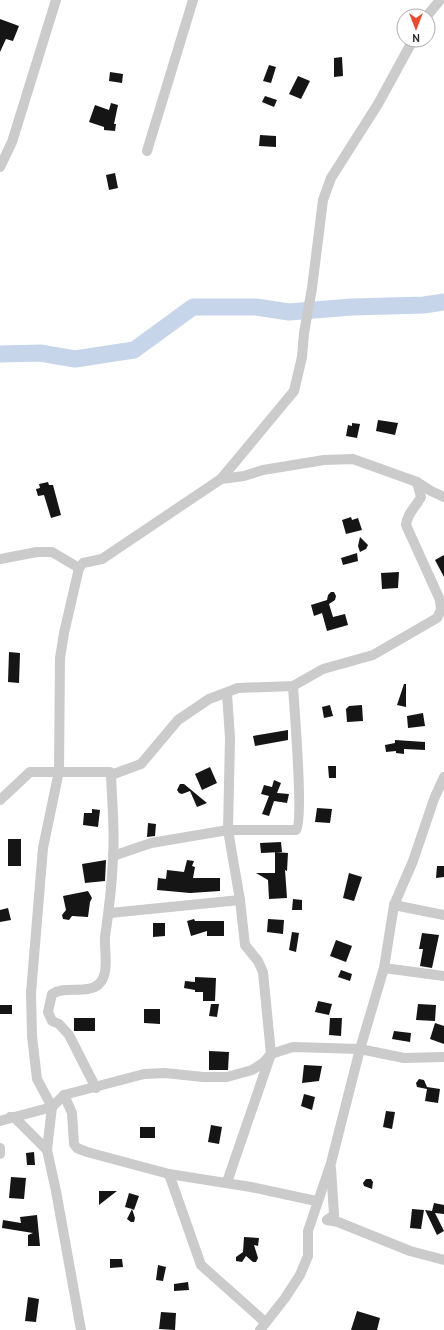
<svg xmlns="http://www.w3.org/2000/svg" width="444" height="1330" viewBox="0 0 444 1330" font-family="Cabin,sans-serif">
	<rect width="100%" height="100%" fill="#fff"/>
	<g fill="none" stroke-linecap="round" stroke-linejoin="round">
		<path stroke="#c7d5eb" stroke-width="17" d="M0 354 40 353 75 359 134 350 193 307H256L289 312 352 307 424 305 444 302"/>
	</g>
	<g fill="#151515">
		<path d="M0 19 19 26 13 41 6 39 0 52Z"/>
		<path d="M342 57 343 76 334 77V58Z"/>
		<path d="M269 65 276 67 271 83 263 81Z"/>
		<path d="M110 72 123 74 122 83 109 81Z"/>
		<path d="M298 76 310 81 301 99 289 94Z"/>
		<path d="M265 96 277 100 274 107 262 102Z"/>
		<path d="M111 103 118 105 114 124H116L115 131 104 130V127L89 122 95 105 109 110Z"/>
		<path d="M260 135 276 136V147L259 146Z"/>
		<path d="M115 173 118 188 109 190 106 175Z"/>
		<path d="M378 420 398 423 395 435 376 431Z"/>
		<path d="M352 423 360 424 357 438 346 436 348 425 352 426Z"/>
		<path d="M48 482 49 485H53L61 515 51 518 44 495 38 496 36 489 40 488 39 484Z"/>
		<path d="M351 517 352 520 358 518 362 530 346 534 342 520Z"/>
		<path d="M360 537 368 545 366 549 360 552 358 546Z"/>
		<path d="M357 553 358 561 343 565 341 558Z"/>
		<path d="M444 555V577L435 560Z"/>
		<path d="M399 572 398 588 382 589 381 573Z"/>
		<path d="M331 592H334L336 596 335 600 329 604 333 617 345 614 348 625 327 631 322 613 314 616 311 605 327 600 328 595Z"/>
		<path d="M9 652 20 653 19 683 8 682Z"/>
		<path d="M404 684H406V707L397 705Z"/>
		<path d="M330 705 333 716 324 718 322 707Z"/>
		<path d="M362 705 363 721 347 722 346 709 349 706Z"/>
		<path d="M423 713 425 726 408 728 407 716Z"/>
		<path d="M288 730V740L255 746 253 736Z"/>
		<path d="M395 740 425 742V750L404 749V754L396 753V751L386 752 385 745 395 743Z"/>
		<path d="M328 766H336V778H329Z"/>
		<path d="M210 767 217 783 202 790 195 774Z"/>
		<path d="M274 780 281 783 277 793 289 794 287 803 274 801 269 816 262 814 269 796 261 794 264 785 272 787Z"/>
		<path d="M180 784H184L207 803 197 807 190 791 182 794 179 793 177 790Z"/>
		<path d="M317 808 332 809 330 823 315 822Z"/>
		<path d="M92 809 100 810 98 827 83 825 84 813H92Z"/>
		<path d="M148 823 156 824 155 836 147 837Z"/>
		<rect x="8" y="839" width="13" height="27"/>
		<path d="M281 842 282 852 261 853 260 843Z"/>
		<path d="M275 852 288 853 287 871 285 870 287 898 269 899 268 880 256 873H275Z"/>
		<path d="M106 860 105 881 85 883 82 864Z"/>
		<path d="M187 860 194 861 192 866 195 867 193 878H220V891L190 893 157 890 158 878 166 879 167 870 184 872Z"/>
		<path d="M437 866H444V877L436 878Z"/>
		<path d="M349 873 362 877 354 901 343 898Z"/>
		<path d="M88 891 92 898 90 902 88 917 72 916 69 920 63 919 62 915 66 910 63 896Z"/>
		<path d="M293 899 302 900V910H292Z"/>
		<path d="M8 908 11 920 0 922V910Z"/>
		<path d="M194 919 195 921H224V936H207V931L191 936 187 921Z"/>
		<path d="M268 919 284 920 283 934 267 932Z"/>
		<path d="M153 923H165V936L153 937Z"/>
		<path d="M292 932 299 933 296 952 289 950Z"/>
		<path d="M422 933 439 935 432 968 420 966 423 949H419Z"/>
		<path d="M336 940 352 946 346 962 330 956Z"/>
		<path d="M341 970 352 974 350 981 338 977Z"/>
		<path d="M195 977 216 978 215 1001H203V992H195V990L184 988 185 981 195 982Z"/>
		<path d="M318 1001 332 1004 329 1015 315 1012Z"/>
		<path d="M211 1004H219L217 1017 209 1016Z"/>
		<path d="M418 1004 436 1005 435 1021 416 1020Z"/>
		<rect x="0" y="1005" width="12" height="9"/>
		<path d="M144 1009H160V1024L144 1023Z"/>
		<rect x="74" y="1018" width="21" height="13"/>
		<path d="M330 1018H342L341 1036 329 1035Z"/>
		<path d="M435 1023 444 1026V1044L430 1039Z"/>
		<path d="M394 1031 411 1033 410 1042 392 1039Z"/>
		<path d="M209 1051 229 1052 228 1070H209Z"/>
		<path d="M304 1065 322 1066 319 1081 302 1083Z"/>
		<path d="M419 1079 424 1080 427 1087 440 1089 438 1103 425 1101 427 1089 417 1087 416 1083Z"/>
		<path d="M304 1094 315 1097 312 1110 301 1106Z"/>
		<path d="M386 1111 395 1112 392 1129 383 1127Z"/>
		<path d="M211 1125 222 1127 219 1144 208 1142Z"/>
		<rect x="140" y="1127" width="15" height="11"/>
		<path d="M34 1152 35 1165H27L26 1153Z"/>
		<path d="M11 1177 26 1178 24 1199 9 1198Z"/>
		<path d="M366 1179H371L373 1182 372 1189 364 1186 363 1183Z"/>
		<path d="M99 1191H117L99 1205Z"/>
		<path d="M129 1193 139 1196 134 1210 132 1209 135 1218 134 1222H131L127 1219 132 1209 125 1207Z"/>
		<path d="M434 1203 444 1205V1214L435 1213 444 1231 437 1235 425 1210 432 1211Z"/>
		<path d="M412 1209 424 1210 421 1229 410 1228Z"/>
		<path d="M37 1215 40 1246H28V1235L33 1233 2 1228 3 1220 21 1223 20 1217Z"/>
		<path d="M244 1237 259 1238 258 1246 254 1245 258 1258 256 1262H253L246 1256 242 1262 236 1261V1257L243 1252Z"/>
		<path d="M110 1259H122L123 1267 110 1268Z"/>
		<path d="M158 1265 166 1267 163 1281 156 1280Z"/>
		<path d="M188 1282 189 1290 174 1291V1284Z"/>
		<path d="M28 1297 39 1299 36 1322 25 1321Z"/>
		<path d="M357 1311 380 1318 377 1330H351Z"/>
		<path d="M161 1312 176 1313 175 1330 159 1329Z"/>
	</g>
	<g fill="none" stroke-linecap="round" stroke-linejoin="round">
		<g stroke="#cbcbcb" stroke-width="10">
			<path d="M427 16 440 0"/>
			<path d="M147 151 193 0"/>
			<path d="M0 167 12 142 56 0"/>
			<path d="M221 479 244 476 263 470 324 460 353 459 417 482 431 491 444 497"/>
			<path d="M0 559 37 552H52L79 568"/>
			<path d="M0 800 30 772H110L111 775 141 764 178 720 209 699 238 688 293 686 323 669 373 655 437 618 441 610 440 600 406 525C407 513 416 507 421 497L417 482"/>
			<path d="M113 856 151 843 228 830H296C304 822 294 705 293 686"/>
			<path d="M394 905 444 915"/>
			<path d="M110 913 240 900"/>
			<path d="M384 968 444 976"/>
			<path d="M96 1088 69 1035 59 1024 52 1021 48 1012 52 994C65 985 87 995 99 984 110 974 104 950 105 937 109 910 112 884 113 858 115 830 112 802 111 775"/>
			<path d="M64 1095 72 1113 74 1144 77 1148 87 1152 169 1174 251 1187 316 1201"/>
			<path d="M10 1117H14L47 1150"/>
			<path d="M0 1121 52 1107 64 1095 144 1074 165 1073 203 1077H227L252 1070 263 1063 271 1054 263 972 258 961 245 945 240 900 228 830 230 738 227 693"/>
			<path d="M0 1148V1154"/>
			<path d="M169 1174 201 1265 265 1322"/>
			<path d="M227 1182 271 1054 293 1047 360 1049 404 1058 444 1057"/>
			<path d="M327 1220 338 1222 410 1251 444 1260"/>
			<path d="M327 1220 334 1215 331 1168"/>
			<path d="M81 1330 56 1191 47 1150 52 1107 37 1079 32 1036 31 993 43 848 59 771 60 658 64 633 79 568 83 563 102 559 221 479 294 391 302 357 304 333 312 288 323 200 331 178 378 104 413 40"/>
			<path d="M260 1330 285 1298 300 1275 308 1256V1231L331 1163 360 1049 384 968 394 905 413 861 434 799 444 777"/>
		</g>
	</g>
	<g transform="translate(416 28) rotate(180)"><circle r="19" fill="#ffffff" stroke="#ababab"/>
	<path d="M0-3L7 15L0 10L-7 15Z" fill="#e64a2f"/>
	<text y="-6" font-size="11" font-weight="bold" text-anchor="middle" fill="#2e2e2e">N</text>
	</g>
</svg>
